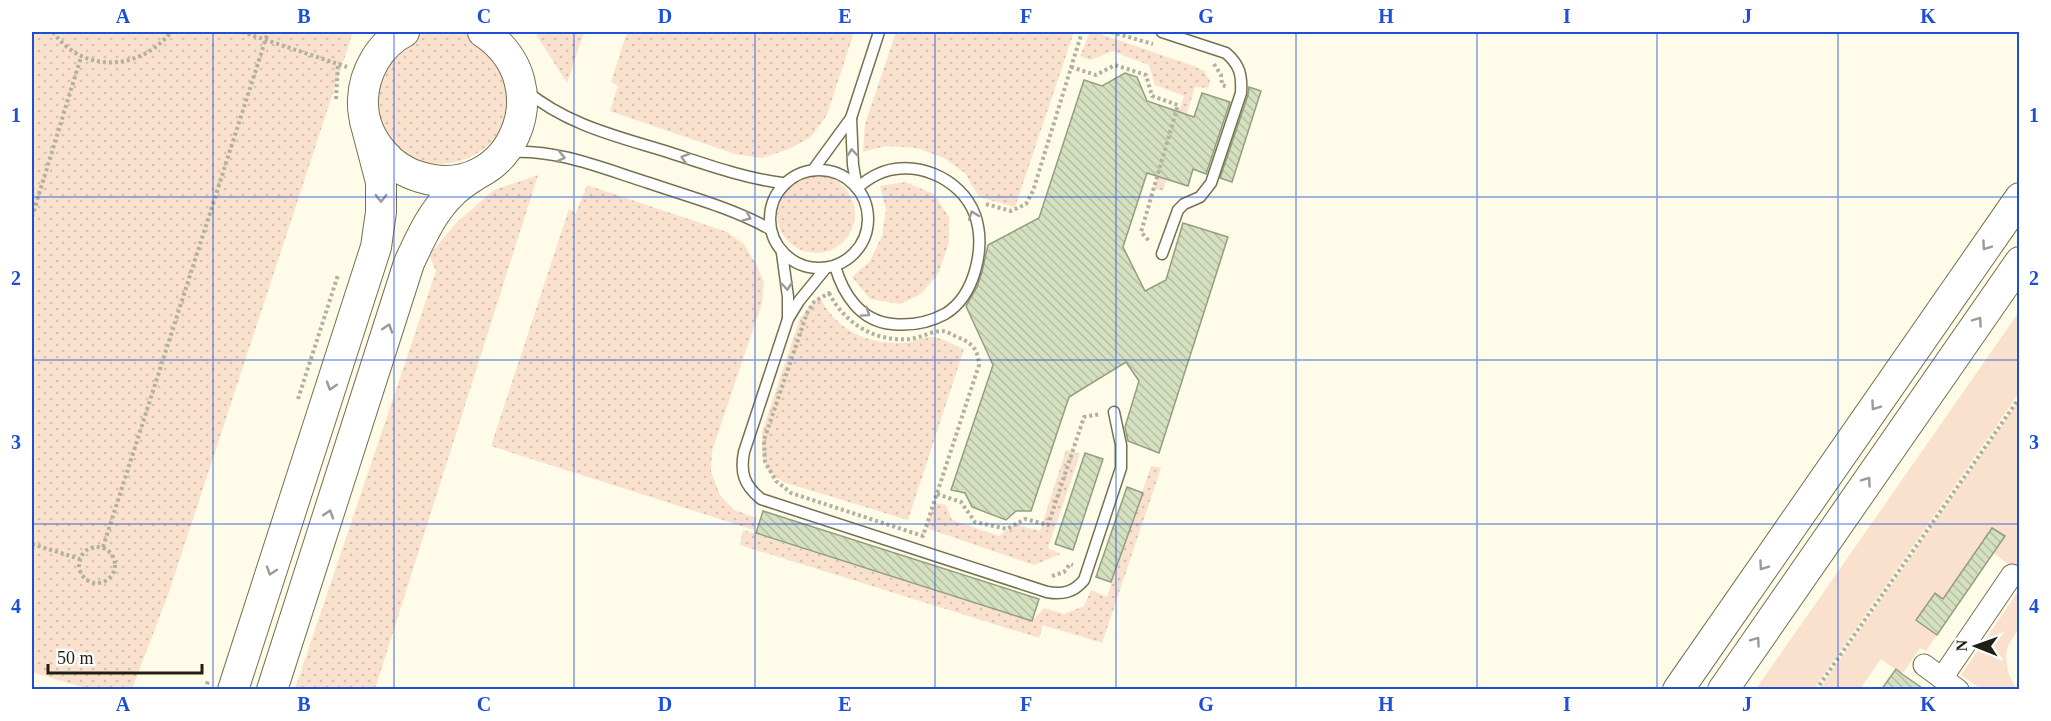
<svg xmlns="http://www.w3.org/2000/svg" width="2051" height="721" viewBox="0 0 2051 721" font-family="Georgia,serif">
	<defs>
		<pattern id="grass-dots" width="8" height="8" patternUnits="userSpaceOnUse" patternTransform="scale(1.5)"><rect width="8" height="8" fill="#f9e1ce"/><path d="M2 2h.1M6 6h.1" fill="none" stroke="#d5c1b0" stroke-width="1.8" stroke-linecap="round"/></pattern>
		<pattern id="building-back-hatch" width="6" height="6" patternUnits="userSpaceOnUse" patternTransform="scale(1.5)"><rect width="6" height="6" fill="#d4e0c0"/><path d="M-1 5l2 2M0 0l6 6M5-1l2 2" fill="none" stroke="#b6c0a4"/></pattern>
	</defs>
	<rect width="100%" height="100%" fill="#fefce8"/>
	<g fill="url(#grass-dots)">
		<path d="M32 32H353L169 592 132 689H88L32 672Z"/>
		<path d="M418 32H470L509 78C509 90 511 108 506 119 486 170 415 181 384 133 374 116 375 98 375 79Z"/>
		<path d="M537 32H584L567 83 537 36Z"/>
		<path d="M627 32H854L827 115 811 137 789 149 762 158 735 154 610 111 618 86 611 82Z"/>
		<path d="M896 32H1074L1015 207 979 197 965 173 944 158 917 148 885 146 863 152 865 124Z"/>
		<path d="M1090 32H1095L1191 65 1204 71 1210 81 1208 88 1195 87 1163 191 1154 188 1184 96 1155 85 1149 65 1112 51 1091 60 1080 56Z"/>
		<circle cx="816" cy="214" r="39"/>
		<path d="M538 175 375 689H295L436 271 429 255 458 221 494 190Z"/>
		<path d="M905 182 934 194 949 217V243L938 274 921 294 900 304 870 299 852 277 870 261 882 236 886 209 880 186Z"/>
		<path d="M587 185 727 232 744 244 756 264 764 282 762 303 712 451 711 472 720 495 734 510 757 518 754 530 491 446 569 209 576 213Z"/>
		<path d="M819 296C838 332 866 344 905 343 914 342 924 336 933 337 943 338 955 346 964 349L908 520 783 482 768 470 762 455V432L800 318Z"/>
		<path d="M1066 450 1080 454 1048 548 1061 554 1034 565 926 528 934 503 946 505 952 520 999 536 1014 524 1040 531Z"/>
		<path d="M1151 466 1161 468 1102 643 1043 625 1039 638 740 545 743 530 1032 621 1044 608 1064 614 1084 606 1091 590 1107 597Z"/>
	</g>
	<g fill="#f9e1ce">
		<path d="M2019 312V393L1814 689H1756Z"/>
		<path d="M2019 401V572L1981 544 1943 599 1934 593 1916 620 1937 635 1926 651 1920 648 1902 674 1881 659 1860 689 1819 690Z"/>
		<path d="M2019 590V628L2008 646 2006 655 2008 672 2016 689H1981L1961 675Z"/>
	</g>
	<g fill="url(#building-back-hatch)" stroke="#939e80" stroke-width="1.5">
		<path d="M1125 73 1137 77 1147 101 1194 117 1202 93 1230 102 1206 174 1193 169 1188 186 1147 173 1123 247 1145 291 1166 280 1183 223 1228 237 1159 453 1128 441 1125 427 1139 381 1126 362 1069 397 1031 511H1016L1006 520 972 507 965 493 951 490 993 365 966 306 977 287 982 272 988 245 1039 218 1084 80 1102 86Z"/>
		<path d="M1249 87 1261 91 1232 182 1220 178 1248 95Z"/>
		<path d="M1085 453 1103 459 1073 550 1055 544Z"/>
		<path d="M1127 487 1143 493 1111 582 1096 577Z"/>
		<path d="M763 511 1039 599 1032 621 756 533Z"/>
		<path d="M1992 528 2005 536 1937 635 1916 620 1935 593 1943 599Z"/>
		<path d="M1896 669 1902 674 1925 690H1881Z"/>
	</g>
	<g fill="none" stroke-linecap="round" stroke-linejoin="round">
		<g stroke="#747152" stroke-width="13">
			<g id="lane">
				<path d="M525 90C568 126 620 137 671 153 708 165 744 178 782 183"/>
				<path d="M510 152C558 149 604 169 649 183 690 197 732 208 770 229"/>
				<circle cx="819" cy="219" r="49"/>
				<path d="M813 170 851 118 879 32"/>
				<path d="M782 253 788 297V319"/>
				<path d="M1162 254 1178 210 1184 204 1200 197 1211 183 1241 93C1242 75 1240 65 1226 53L1162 32"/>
				<path d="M835 266C843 294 860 321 892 324 910 326 928 323 945 314 975 296 986 247 975 215 961 177 912 157 876 175 870 178 863 183 857 188L853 165 851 118"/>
				<path d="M825 269 799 301 788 319 744 452C740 473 744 485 761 499L1047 592C1063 595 1074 592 1084 580L1121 468V445L1114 412"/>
			</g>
		</g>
		<g stroke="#747152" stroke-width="23">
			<g id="street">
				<path d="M1924 665 1958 690"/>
				<path d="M1942 678 2012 575"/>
			</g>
		</g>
		<g stroke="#747152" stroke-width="32">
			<g id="secondary">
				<path d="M404 32C380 44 364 72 363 99 362 119 370 138 383 153 393 165 406 173 420 177 509 204 563 85 483 32"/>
				<path d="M233 690 376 247 381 212V182L365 121"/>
				<path d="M272 690 409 263C421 237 433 210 454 191 461 184 470 179 477 174"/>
				<path d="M1678 690 2020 198"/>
				<path d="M1723 690 2020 262"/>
			</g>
		</g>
		<g stroke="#b2b09f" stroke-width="4" stroke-dasharray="3 3" stroke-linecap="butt">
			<path d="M53 32C83 74 140 71 171 32"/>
			<path d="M242 32 347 67"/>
			<path d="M1111 32 1153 44"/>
			<path d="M1214 64 1221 75 1222 85 1228 87"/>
			<path d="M1071 67 1096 75 1115 65 1146 75 1152 96 1178 105 1141 232 1150 242"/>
			<path d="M336 99 338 64"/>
			<path d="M986 204 1011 211 1026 204 1033 191 1082 32"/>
			<path d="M32 217 81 57"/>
			<path d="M829 293C845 324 875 342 910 339 920 338 931 331 942 331 946 331 951 334 955 336 970 342 978 347 979 365L923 536 791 493 776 481 765 462 764 440 807 313 814 302Z"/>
			<path d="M298 399 338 275"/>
			<path d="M937 494 961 502 975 522 1007 529 1025 519 1048 525 1084 417 1101 414"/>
			<path d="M32 544 80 559"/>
			<circle cx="97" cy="565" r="18"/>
			<path d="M103 547 268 32"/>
			<path d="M1052 576 1064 572 1070 564 1073 565"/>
			<path d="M205 690 208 681"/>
			<path d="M1816 690 2020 397"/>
		</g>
		<use href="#lane" stroke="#fff" stroke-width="10"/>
		<use href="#street" stroke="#fff" stroke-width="21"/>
		<use href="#secondary" stroke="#fff" stroke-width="30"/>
	</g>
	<defs><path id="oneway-chevron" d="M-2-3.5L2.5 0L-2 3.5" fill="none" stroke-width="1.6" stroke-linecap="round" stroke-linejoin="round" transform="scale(1.5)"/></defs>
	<g stroke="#9b9a95">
		<use href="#oneway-chevron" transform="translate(852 153) rotate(-95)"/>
		<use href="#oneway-chevron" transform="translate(561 157) rotate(13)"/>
		<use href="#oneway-chevron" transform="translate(685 158) rotate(-163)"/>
		<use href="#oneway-chevron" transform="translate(381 198) rotate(90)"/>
		<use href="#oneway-chevron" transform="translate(973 215) rotate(-111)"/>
		<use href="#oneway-chevron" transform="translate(747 217) rotate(24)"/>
		<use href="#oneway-chevron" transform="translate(1986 246) rotate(125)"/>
		<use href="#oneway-chevron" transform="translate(787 286) rotate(85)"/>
		<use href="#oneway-chevron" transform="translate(866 313) rotate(34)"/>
		<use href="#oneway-chevron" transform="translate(1978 321) rotate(-55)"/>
		<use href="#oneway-chevron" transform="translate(388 328) rotate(-72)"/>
		<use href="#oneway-chevron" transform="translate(331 386) rotate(108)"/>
		<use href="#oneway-chevron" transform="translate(1875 406) rotate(125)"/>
		<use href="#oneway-chevron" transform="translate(1867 481) rotate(-55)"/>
		<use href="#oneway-chevron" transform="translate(329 514) rotate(-72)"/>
		<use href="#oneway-chevron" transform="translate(1763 566) rotate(125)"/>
		<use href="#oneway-chevron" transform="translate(271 571) rotate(108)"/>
		<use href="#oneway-chevron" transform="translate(1756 641) rotate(-55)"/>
	</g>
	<path fill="none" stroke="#1d4ed8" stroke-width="1.5" stroke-opacity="0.55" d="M213 32V690M394 32V690M574 32V690M755 32V690M935 32V690M1116 32V690M1296 32V690M1477 32V690M1657 32V690M1838 32V690M32 197H2020M32 360H2020M32 524H2020"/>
	<rect width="2051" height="721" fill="none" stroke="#ffffff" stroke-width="66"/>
	<g transform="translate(1976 646) rotate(271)" stroke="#ffffff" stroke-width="4.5" paint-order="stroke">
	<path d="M0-4.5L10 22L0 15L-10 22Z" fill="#211f13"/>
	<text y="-9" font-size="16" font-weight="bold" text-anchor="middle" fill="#211f13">N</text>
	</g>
	<path d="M48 664v9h154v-9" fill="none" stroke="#211f13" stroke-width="3"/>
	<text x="57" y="664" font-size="18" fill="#211f13" stroke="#ffffff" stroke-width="4.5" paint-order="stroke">50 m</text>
	<rect x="33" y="33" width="1985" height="655" fill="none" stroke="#1d4ed8" stroke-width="2"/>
	<g font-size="20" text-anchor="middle" font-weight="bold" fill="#1d4ed8">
		<text x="123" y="23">A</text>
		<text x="304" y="23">B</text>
		<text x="484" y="23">C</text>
		<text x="665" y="23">D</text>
		<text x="845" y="23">E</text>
		<text x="1026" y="23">F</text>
		<text x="1206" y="23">G</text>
		<text x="1386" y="23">H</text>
		<text x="1567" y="23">I</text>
		<text x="1747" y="23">J</text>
		<text x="1928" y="23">K</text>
		<text x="16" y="122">1</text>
		<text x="2034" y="122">1</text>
		<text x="16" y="285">2</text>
		<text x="2034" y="285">2</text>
		<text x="16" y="449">3</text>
		<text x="2034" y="449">3</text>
		<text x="16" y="613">4</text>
		<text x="2034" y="613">4</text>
		<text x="123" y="711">A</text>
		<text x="304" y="711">B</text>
		<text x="484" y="711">C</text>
		<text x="665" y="711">D</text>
		<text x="845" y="711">E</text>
		<text x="1026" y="711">F</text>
		<text x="1206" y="711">G</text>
		<text x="1386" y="711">H</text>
		<text x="1567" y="711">I</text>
		<text x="1747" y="711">J</text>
		<text x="1928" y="711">K</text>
	</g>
</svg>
